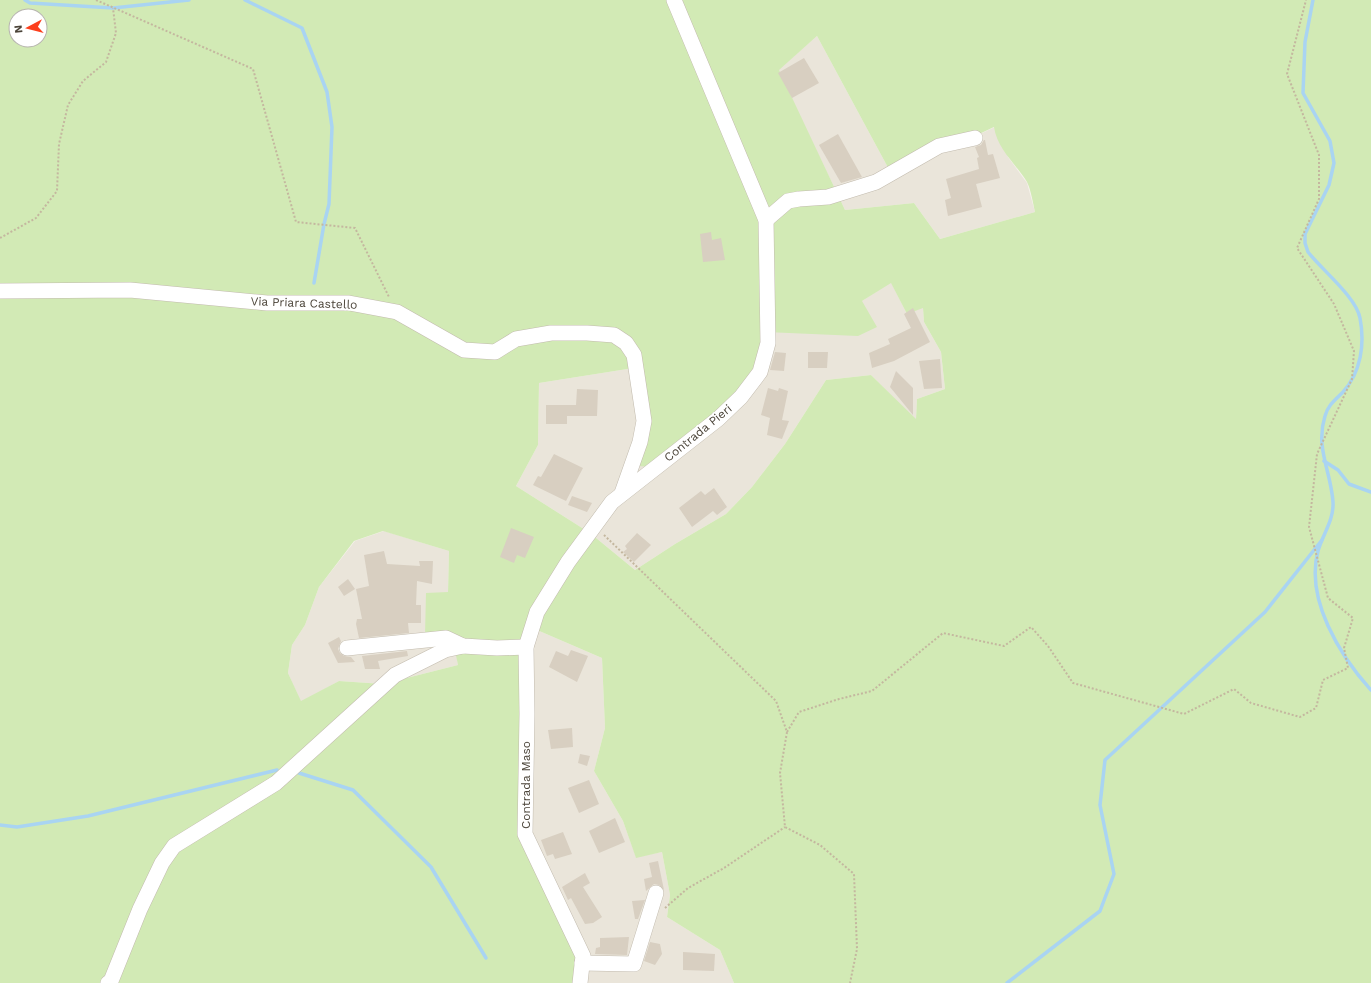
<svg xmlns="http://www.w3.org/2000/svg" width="1371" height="983" viewBox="0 0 1371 983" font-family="'Work Sans',sans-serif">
	<rect width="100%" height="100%" fill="#f6f3ec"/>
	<g fill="#eae5da">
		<path d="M817 36 892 175 995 127 1008 157 1027 183 1035 212 940 239 914 203 845 210 778 70Z"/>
		<path d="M891 282 907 314 923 307 924 322 941 352 945 389 917 399 916 420 871 375 826 380 785 444 752 487 726 514 675 544 635 570 590 533 516 486 538 445 539 383 640 367 766 332 862 301Z"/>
		<path d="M384 531 449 551 448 592 458 665 383 684 339 681 301 702 288 673 292 645 305 625 319 587 355 541Z"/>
		<path d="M530 627 602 658 605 728 594 771 623 821 636 857 662 852 670 895 667 917 720 950 734 983H581L521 829Z"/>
	</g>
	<path fill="#d2eab5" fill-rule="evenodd" d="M0 0H1371V983H734L720 950 667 917 670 895 662 852 636 858 623 821 594 771 605 728 602 658 530 627 521 829 581 955V983H0ZM16 16H40V40H16ZM817 36 892 175 994 127C997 149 1016 164 1027 182 1031 190 1033 203 1035 212L940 239 914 203 845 210 779 70ZM891 283 907 314 923 308 924 322 941 352 945 389 917 399 916 419 871 375 826 380 785 444 752 487 726 514 675 544 635 570 590 533 516 486 538 445 539 383 640 367 636 466 656 467 748 390 766 332 858 336 877 327 862 301ZM383 531 449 551 448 592 426 593 425 635 453 641 458 665 383 684 339 681 301 701 288 673 292 645 305 625 319 587 354 541Z"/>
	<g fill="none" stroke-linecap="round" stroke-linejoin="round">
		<g stroke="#a9d4f2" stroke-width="3.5">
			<path d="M25 0 30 3 113 8 189 0"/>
			<path d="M245 0 302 28 327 92 332 127 329 204 324 224 314 283"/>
			<path d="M1313 0 1305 42 1303 93 1330 141 1334 163 1329 185 1305 234V243L1308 252C1322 270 1356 297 1360 318 1365 344 1361 372 1343 392 1335 400 1328 405 1325 416 1315 448 1331 471 1333 502 1334 520 1323 534 1318 551 1305 599 1340 656 1371 690"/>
			<path d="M1324 461 1338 470 1349 484 1371 492"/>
			<path d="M299 773 353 790 431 867 486 958"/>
			<path d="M0 825 17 827 88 816 277 770"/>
			<path d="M1007 983 1100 911 1114 874 1100 805 1105 760 1265 612 1322 540"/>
		</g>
	</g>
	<g fill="#d8cfc1">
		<path d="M804 58 819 83 792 98 778 73Z"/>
		<path d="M838 134 862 177 841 183 819 145Z"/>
		<path d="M984 140H985L988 155 993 154 1000 178 976 184 982 207 948 216 945 200 951 198 946 179 979 169 977 158 979 157 975 147 981 145Z"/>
		<path d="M711 232 712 240 721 238 725 260 703 262 700 234Z"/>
		<path d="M913 308 930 342 894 361 872 368 869 353 890 344 888 339 911 328 904 314Z"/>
		<path d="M775 352 786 353 784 371 770 370Z"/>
		<path d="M808 352H828L827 368H808Z"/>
		<path d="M940 359 942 388 924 389 919 361Z"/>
		<path d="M896 371 913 388V415L890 387Z"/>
		<path d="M768 388 778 391 779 388 788 391 782 420 789 421 782 439 767 435 770 418 761 415Z"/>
		<path d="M577 389 598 390 597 416H567V424H546V405H576Z"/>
		<path d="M554 454 583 468 566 501 533 485 538 476 541 477Z"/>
		<path d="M714 488 727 507 717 515 713 511 692 527 679 508 701 491 705 495Z"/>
		<path d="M572 496 592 503 587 512 568 505Z"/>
		<path d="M511 528 534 537 525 558 517 555 514 563 500 557Z"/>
		<path d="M637 533 651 545 634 562 623 552 627 549 625 546Z"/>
		<path d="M384 551 387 564 420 566 419 561H433L432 584 417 581 416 605H421V623H408L409 633 359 638 356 624 357 619H362L356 589 369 586 364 555Z"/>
		<path d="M348 579 355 589 344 596 338 587Z"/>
		<path d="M339 637 341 641 338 649 340 653 344 656 351 657 355 662 338 663 328 643Z"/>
		<path d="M571 650 588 656 577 682 549 667 556 651 568 656Z"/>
		<path d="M407 651 408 656 378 661 380 669H365L362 656Z"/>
		<path d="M572 728 573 747 551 749 548 730Z"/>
		<path d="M580 754 590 756 587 766 578 763Z"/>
		<path d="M589 780 599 804 579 813 568 788Z"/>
		<path d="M615 818 625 842 599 853 589 831Z"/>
		<path d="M563 832 572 854 555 859 553 854 547 856 541 840Z"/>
		<path d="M658 861 664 890 659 885 654 884 646 891 644 879 652 877 649 863Z"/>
		<path d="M585 873 590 883 583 887 602 917 593 923 585 924 571 898 568 900 562 887Z"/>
		<path d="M645 900 638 919H635L632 901Z"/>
		<path d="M629 937 627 955 595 954 596 948 600 947V938Z"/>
		<path d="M650 942 660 944 662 954 655 965 644 961Z"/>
		<path d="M683 952 715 954 714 971 683 970Z"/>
	</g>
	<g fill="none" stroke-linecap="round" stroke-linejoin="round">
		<g stroke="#c2bbae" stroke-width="16">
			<g id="minor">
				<path d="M766 220 788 201 799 199 828 197 876 182 939 146 975 138"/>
				<path d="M0 291 130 290 267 303H349L397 312 464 350 495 352 516 339 551 333H587L614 335 626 343 634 355 644 421 640 442 622 493"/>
				<path d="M347 648 446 638 463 646 497 648 526 647"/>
				<path d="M582 963 634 964 656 893"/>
				<path d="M108 983 111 981 140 909 162 863 174 846 276 783 395 675 445 650 463 646"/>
				<path d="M580 983 583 956 525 834 527 714 526 647 537 612 568 562 612 502 718 419 741 397 760 372 768 343 766 220 674 0"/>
			</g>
		</g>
		<g stroke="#c4b79f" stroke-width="2" stroke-dasharray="2 2" stroke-linecap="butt">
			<path d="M96 0 253 69 296 222 355 228 389 297"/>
			<path d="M0 238 36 218 57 191 59 144 68 105 83 81 106 62 116 33 113 8"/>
			<path d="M604 535 776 701 787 732 780 773 785 827 820 845 854 874 857 949 850 983"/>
			<path d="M787 732 799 712 839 699 872 691 943 633 1004 646 1031 627 1048 646 1073 683 1184 714 1234 689 1251 703 1300 717 1316 708 1323 680 1348 668 1344 648 1353 618 1328 598 1309 527 1317 454 1352 379 1354 351 1334 304 1297 248 1319 199V155L1287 74 1306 0"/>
			<path d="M665 908 688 888 724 868 785 827"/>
		</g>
		<use href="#minor" stroke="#fff" stroke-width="15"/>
	</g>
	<g text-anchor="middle" stroke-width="3.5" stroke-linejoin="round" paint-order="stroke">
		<g font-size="12" fill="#4b4439" stroke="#fff">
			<text transform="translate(304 303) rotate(2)" y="4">Via Priara Castello</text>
			<text transform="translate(698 433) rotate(-39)" y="4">Contrada Pieri</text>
			<text transform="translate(526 785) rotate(-90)" y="4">Contrada Maso</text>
		</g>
	</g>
	<g transform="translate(28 28) rotate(263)"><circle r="19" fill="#ffffff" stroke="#b7b4b0"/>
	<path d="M0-3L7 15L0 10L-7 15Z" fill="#fc3f1d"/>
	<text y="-6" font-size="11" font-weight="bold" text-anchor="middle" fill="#4b4439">N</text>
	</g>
</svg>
